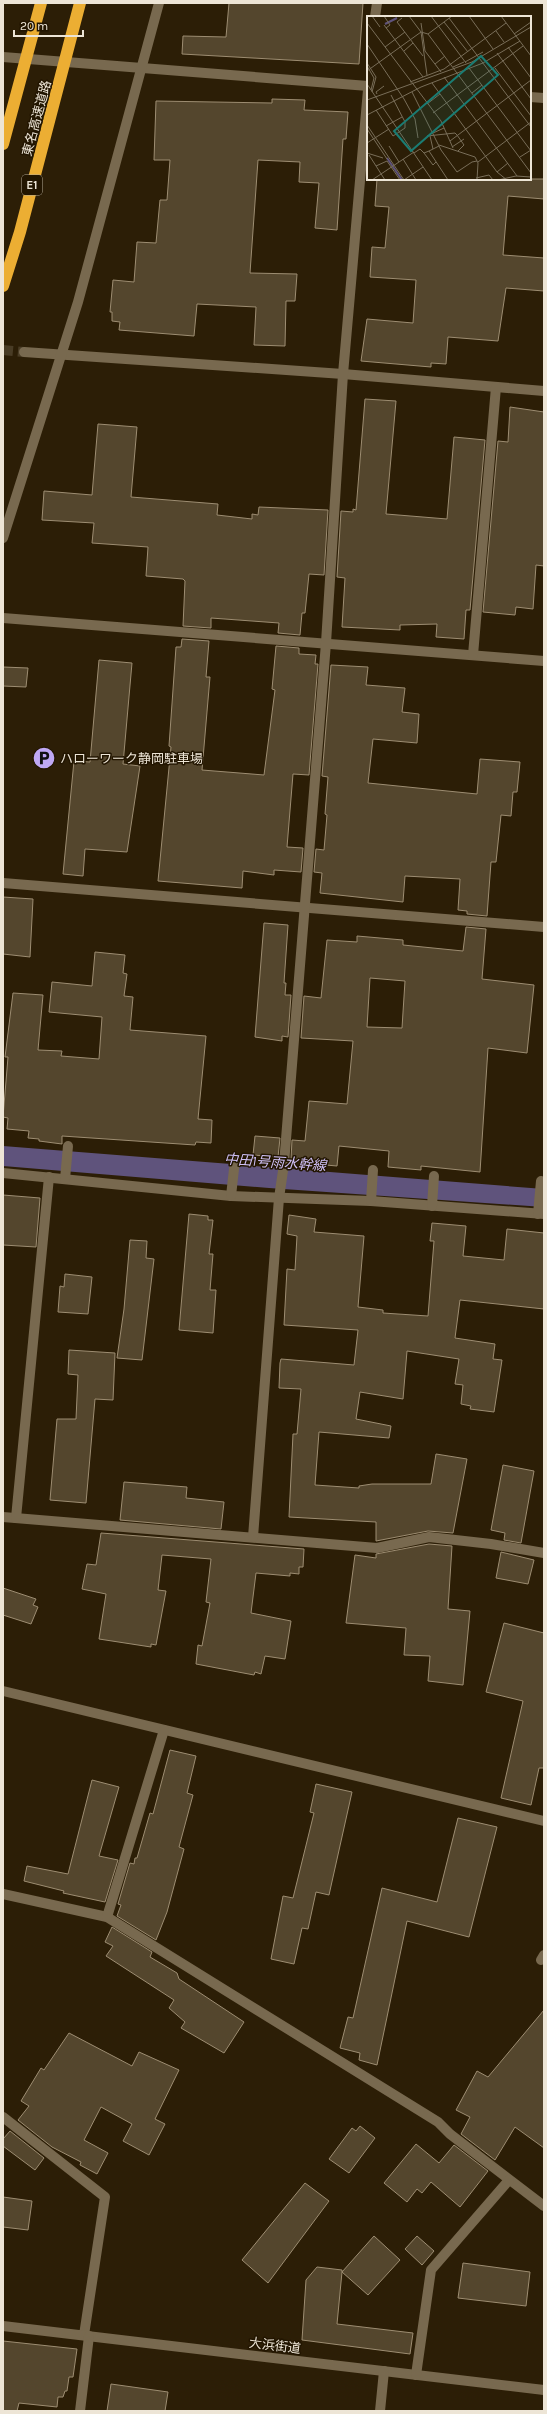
<svg xmlns="http://www.w3.org/2000/svg" width="547" height="2414" viewBox="0 0 547 2414" font-family="Karla,'Noto Sans JP',sans-serif">
	<rect width="100%" height="100%" fill="#2c1e06"/>
	<path fill="#5f537c" d="M3 1146 544 1189V1207L269 1188 3 1166Z"/>
	<g fill="#54462d" stroke="#9d8d72" fill-rule="evenodd">
		<path d="M229 3H363L359 64 182 54 183 36 226 37Z"/>
		<path d="M272 99 305 100 304 110 348 112 346 139H343L337 230 315 228 319 183 299 182 300 162 258 160 250 273 297 274 295 301H286L285 346 254 345 256 307 197 304 194 336 119 330 120 322 112 321V312H110L113 280 134 282 137 242 156 243 160 200H167L170 160H154L156 101 272 103Z"/>
		<path d="M377 179H544V199L508 196 503 255 544 258V291L506 288 498 341 448 337 446 364 431 363V367L361 361 367 319 413 323 416 280 370 277 372 247 385 248 389 207 375 206Z"/>
		<path d="M365 399 396 401 386 514 447 519 454 437 485 440 470 610H466L464 639 436 637 437 624 400 625V630L342 627 345 578 337 577 341 511 353 512V509L356 510Z"/>
		<path d="M510 407 544 412V566L536 565 533 609 516 607 515 615 483 612 498 441 508 442Z"/>
		<path d="M98 424 137 427 131 497 218 504 217 515 252 519V514L258 515 259 507 328 510 324 575 309 574 305 613H302L300 635 278 633 279 623 211 618V628L183 626 185 581 183 579 146 576 148 547 92 543 94 523 42 520 44 491 92 495Z"/>
		<path d="M182 639 209 641 206 677H210L202 770 264 775 275 690 272 689 276 646 299 648V654L316 655 315 664H318L309 775 293 774 287 847 303 848 301 872 274 870V875L243 871 242 888 158 881 171 747 169 746 176 647H181Z"/>
		<path d="M99 660 132 663 123 764 140 766 127 852 85 849 83 876 63 874 74 761 90 762Z"/>
		<path d="M331 665 368 667 366 685 405 688 402 712 419 714 417 743 373 739 368 783 477 794 480 759 520 762 517 792H513L511 816 501 815 496 862H491L487 916 467 914V911L458 910 460 879 405 876 403 902 320 893 322 873 314 872 316 849 324 850 327 815 325 814 328 777 322 776Z"/>
		<path d="M3 667 28 668 26 687 3 686Z"/>
		<path d="M3 897 33 899 30 957 3 954Z"/>
		<path d="M264 923 288 925 284 983H286L285 995H291L288 1037 282 1036V1041L255 1037Z"/>
		<path d="M466 927 486 929 482 979 534 985 527 1053 488 1048 480 1172 421 1166V1170L388 1167 389 1151 339 1146 337 1166 303 1163 304 1160 291 1159 292 1140 305 1141 309 1101 347 1104 353 1041 301 1038 304 996 321 998 327 940 357 942V936L403 940V945L463 951ZM370 978 405 981 402 1028 367 1027Z"/>
		<path d="M95 952 125 955 123 973 127 974 124 996 133 997 130 1030 206 1036 198 1119 212 1120 211 1143 196 1142 195 1145 62 1136V1144L39 1141V1139L28 1138 29 1131 7 1129 8 1118 3 1117 8 1057H5L13 993 43 995 38 1050 62 1051 61 1056 99 1059 102 1017 49 1012 52 982 92 986Z"/>
		<path d="M255 1136 280 1138 278 1157 253 1155Z"/>
		<path d="M3 1195 40 1198 36 1247 3 1245Z"/>
		<path d="M189 1214 208 1216V1220H213L209 1254H213L210 1290H216L213 1333 179 1330Z"/>
		<path d="M289 1215 316 1219 314 1232 364 1236 358 1307 383 1310V1313L428 1316 434 1241H430L432 1223 466 1226 463 1256 504 1260 507 1229 544 1233V1309L460 1300 455 1338 495 1344 493 1359 502 1360 494 1412 470 1409 471 1406 461 1404 463 1385 455 1384 459 1359 407 1351 403 1399 360 1392 356 1419 391 1426 389 1438 319 1432 315 1485 359 1488V1486L372 1484H431L436 1454 467 1459 453 1533 428 1531 376 1541V1522L289 1517 293 1434H297L301 1389 279 1388 280 1363 281 1359 354 1365 358 1330 284 1325 287 1269 295 1270 297 1236 287 1234Z"/>
		<path d="M130 1240 147 1241 146 1258 154 1259 142 1360 117 1358 124 1309Z"/>
		<path d="M65 1274 92 1277 88 1314 58 1312 60 1286 64 1287Z"/>
		<path d="M69 1350 115 1353 113 1400 95 1399 86 1503 50 1500 57 1419H76L78 1375 68 1374Z"/>
		<path d="M503 1465 534 1471 521 1543 504 1540 505 1533 491 1530Z"/>
		<path d="M124 1482 187 1487 186 1498 224 1502 221 1529 120 1520Z"/>
		<path d="M101 1533 304 1549 303 1567H299V1574L290 1573V1576L256 1573 251 1613 291 1621 285 1659 265 1656 261 1674 255 1672 254 1675 196 1664 198 1645 202 1646 210 1603 206 1602 211 1559 162 1555 158 1590 166 1591 156 1645 151 1644V1647L99 1639 106 1594 82 1589 87 1564 96 1565Z"/>
		<path d="M429 1544 452 1546 448 1609 470 1611 463 1685 428 1681 430 1656 404 1655 406 1628 346 1623 355 1555 376 1558V1554Z"/>
		<path d="M501 1552 534 1560 528 1584 496 1578Z"/>
		<path d="M3 1588 36 1599 33 1605 38 1607 31 1624 3 1615Z"/>
		<path d="M504 1623 544 1633V1768H539L531 1805 501 1798 523 1701 486 1692Z"/>
		<path d="M170 1750 196 1756 187 1793 193 1795 179 1847 184 1849 167 1912 156 1940 117 1916 121 1905 118 1904 130 1863 134 1864 135 1858H137L150 1813 153 1814Z"/>
		<path d="M92 1780 119 1787 99 1856 118 1860 105 1902 63 1893 64 1891 24 1881 27 1866 68 1874Z"/>
		<path d="M316 1784 352 1792 329 1895 316 1892 308 1929 302 1928 294 1964 271 1959 283 1896 293 1898 314 1813 310 1812Z"/>
		<path d="M458 1818 497 1827 469 1937 407 1921 377 2065 359 2060 360 2053 340 2048 348 2017 353 2018 382 1888 437 1902Z"/>
		<path d="M112 1927 152 1952 150 1957 177 1973 179 1979 244 2022 224 2053 181 2028 185 2022 169 2008 174 2000 106 1956 113 1946 105 1942Z"/>
		<path d="M544 2010V2148L515 2127 495 2160 461 2134 470 2117 456 2110 477 2071 488 2077Z"/>
		<path d="M69 2033 132 2066 139 2052 179 2070 155 2119 165 2124 149 2155 123 2141 132 2124 101 2107 84 2140 108 2153 97 2174 80 2165 81 2162 52 2147 18 2120 29 2106 21 2101 41 2068 44 2070Z"/>
		<path d="M360 2126 375 2138 349 2173 329 2159 352 2128 356 2131Z"/>
		<path d="M10 2131 44 2158 35 2170 3 2146V2139Z"/>
		<path d="M416 2144 439 2163 454 2145 488 2171 460 2207 431 2182 422 2193 417 2189 407 2202 384 2183Z"/>
		<path d="M305 2183 329 2201 268 2283 242 2260Z"/>
		<path d="M3 2197 32 2201 28 2230 3 2227Z"/>
		<path d="M374 2236 400 2260 368 2295 342 2272 337 2324 413 2333 410 2354 302 2340 306 2280 317 2267 342 2270V2272Z"/>
		<path d="M417 2236 434 2251 422 2265 405 2249Z"/>
		<path d="M463 2263 530 2272 526 2306 458 2298Z"/>
		<path d="M3 2341 77 2349 73 2377H69L67 2391H65L63 2397H58L57 2407 19 2403 17 2411H3Z"/>
		<path d="M111 2384 168 2392 165 2411H107Z"/>
	</g>
	<g fill="none" stroke-linecap="round" stroke-linejoin="round">
		<path stroke="#493c25" stroke-width="10" stroke-dasharray="10 5" stroke-linecap="butt" d="M3 350 24 352"/>
		<g stroke="#78694f" stroke-width="10">
			<path d="M375 17 377 3"/>
			<path d="M3 57 368 86"/>
			<path d="M530 97 544 98"/>
			<path d="M24 352 343 374 544 391"/>
			<path d="M3 538 78 302 159 3"/>
			<path d="M3 618 544 661"/>
			<path d="M473 655 496 387"/>
			<path d="M3 883 544 927"/>
			<path d="M3 1173 231 1196 371 1201 544 1214"/>
			<path d="M65 1179 68 1146"/>
			<path d="M231 1196 235 1160"/>
			<path d="M371 1201 373 1170"/>
			<path d="M432 1206 434 1176"/>
			<path d="M538 1214 541 1181"/>
			<path d="M3 1517 377 1548 429 1537 491 1544 544 1553"/>
			<path d="M16 1518 49 1177"/>
			<path d="M253 1537 279 1198 284 1164 326 643 343 374 368 90"/>
			<path d="M3 1691 544 1821"/>
			<path d="M3 1894 107 1917 438 2122 450 2134 544 2206"/>
			<path d="M107 1917 164 1730"/>
			<path d="M541 1960 544 1955"/>
			<path d="M3 2117 105 2197 84 2335"/>
			<path d="M3 2326 544 2390"/>
			<path d="M416 2375 431 2270 509 2180"/>
			<path d="M80 2411 89 2336"/>
			<path d="M380 2411 384 2371"/>
		</g>
		<g stroke="#ecae33" stroke-width="12">
			<path d="M3 144 41 3"/>
			<path d="M3 286 20 232 80 3"/>
		</g>
	</g>
	<defs>
		<g id="parking-disc" transform="scale(1.15)"><circle r="9.5" fill="#bfa8f4" stroke="#221500"/><path d="M-3.5-5.5H1a3.5 3.5 0 0 1 0 7H-1V5.5H-3.5ZM-1-3.4V-.6H.8a1.4 1.4 0 0 0 0-2.8Z" fill="#111"/></g>
	</defs>
	<g fill-rule="evenodd">
		<use href="#parking-disc" x="44" y="758"/>
	</g>
	<g text-anchor="middle" stroke-width="3" stroke-linejoin="round" paint-order="stroke">
		<rect fill="#221500" stroke="#b0a796" stroke-width="1" x="22" y="175" width="20" height="20" rx="3"/>
		<g font-size="12" font-weight="bold" fill="#ede5d6">
			<text x="32" y="189">E1</text>
		</g>
		<g font-size="13" fill="#ede5d6" stroke="#221500">
			<text transform="translate(36 118) rotate(-75)" y="5">東名高速道路</text>
			<text transform="translate(275 2345) rotate(7)" y="5">大浜街道</text>
		</g>
		<g font-size="13" fill="#ede5d6" stroke="#221500" text-anchor="start">
			<text x="60" y="763">ハローワーク静岡駐車場</text>
		</g>
		<g font-size="14" font-style="italic" fill="#cfc0f6" stroke="#221500">
			<text transform="translate(275 1162) rotate(4)" y="5">中田1号雨水幹線</text>
		</g>
	</g>
	<g transform="translate(367 16)">
		<rect width="164" height="164" fill="#2c1e06"/>
		<path fill="none" stroke="#5f537c" stroke-width="2" d="M18 8 30 2M20 142 35 164"/>
		<path fill="none" stroke="#796e59" stroke-width="1" d="M5 0 13 11M17 0 23 9 19 12M42 0 54 16 60 59M64 0 99 47M102 0 126 33M134 0 164 40M35 2 30 6 56 40M82 2 164 111M77 6 101 36M0 7 74 105 86 132M54 7 58 35 74 56M17 9 56 61M129 15 137 26M54 16 61 18 164 157M61 18 85 0M147 18 164 6M0 28 37 83 48 103 51 122M18 31 38 16M141 31 164 62M37 35 46 27M130 37 164 83M98 46 116 36M0 47 9 61 5 76M68 48 78 40M0 50 7 62 4 74M86 51 97 46M102 52 164 135M128 52 164 100M0 55 54 16M77 61 150 160M43 66 77 53 139 7M65 67 130 156 140 164M0 68 65 164M45 76 74 134 90 156 105 146 110 145M105 77 115 69M10 78 9 76 17 70M24 79 38 106V112L32 116M0 84 105 46 164 11M60 88 73 78M9 94 26 120 32 116M66 97 156 30M0 99 54 71 116 47 153 25M0 109 37 164M19 110 35 101M0 113 20 143M66 117 77 112M90 119 97 129 91 135M60 120 88 117 90 119M63 120 66 133M83 125 164 64M0 127 22 113M72 129 108 141 111 147 110 164M22 130 32 146M85 131 97 123M62 135 81 164M0 137 16 142M47 137 53 133 57 137 62 135 72 130M57 137 66 149 69 146M2 139 18 164M153 141 164 134M36 143 49 164M111 146 164 106M9 150 20 145 33 164M130 156 141 147M109 162 122 159 126 164M5 164 47 136M37 164 56 151M131 164 149 160 164 161"/>
		<path fill="#1a7c73" fill-opacity="0.15" stroke="#1a7c73" stroke-width="2" d="M114 40 131 59 44 135 27 115Z"/>
		<rect width="164" height="164" fill="none" stroke="#ede5d6" stroke-width="2"/>
	</g>
	<rect width="547" height="2414" fill="none" stroke="#ede5d6" stroke-width="8"/>
	<path d="M14 30v6h69v-6" fill="none" stroke="#ede5d6" stroke-width="2"/>
	<text x="20" y="30" font-size="12" fill="#ede5d6" stroke="#221500" stroke-width="3" paint-order="stroke">20 m</text>
</svg>
